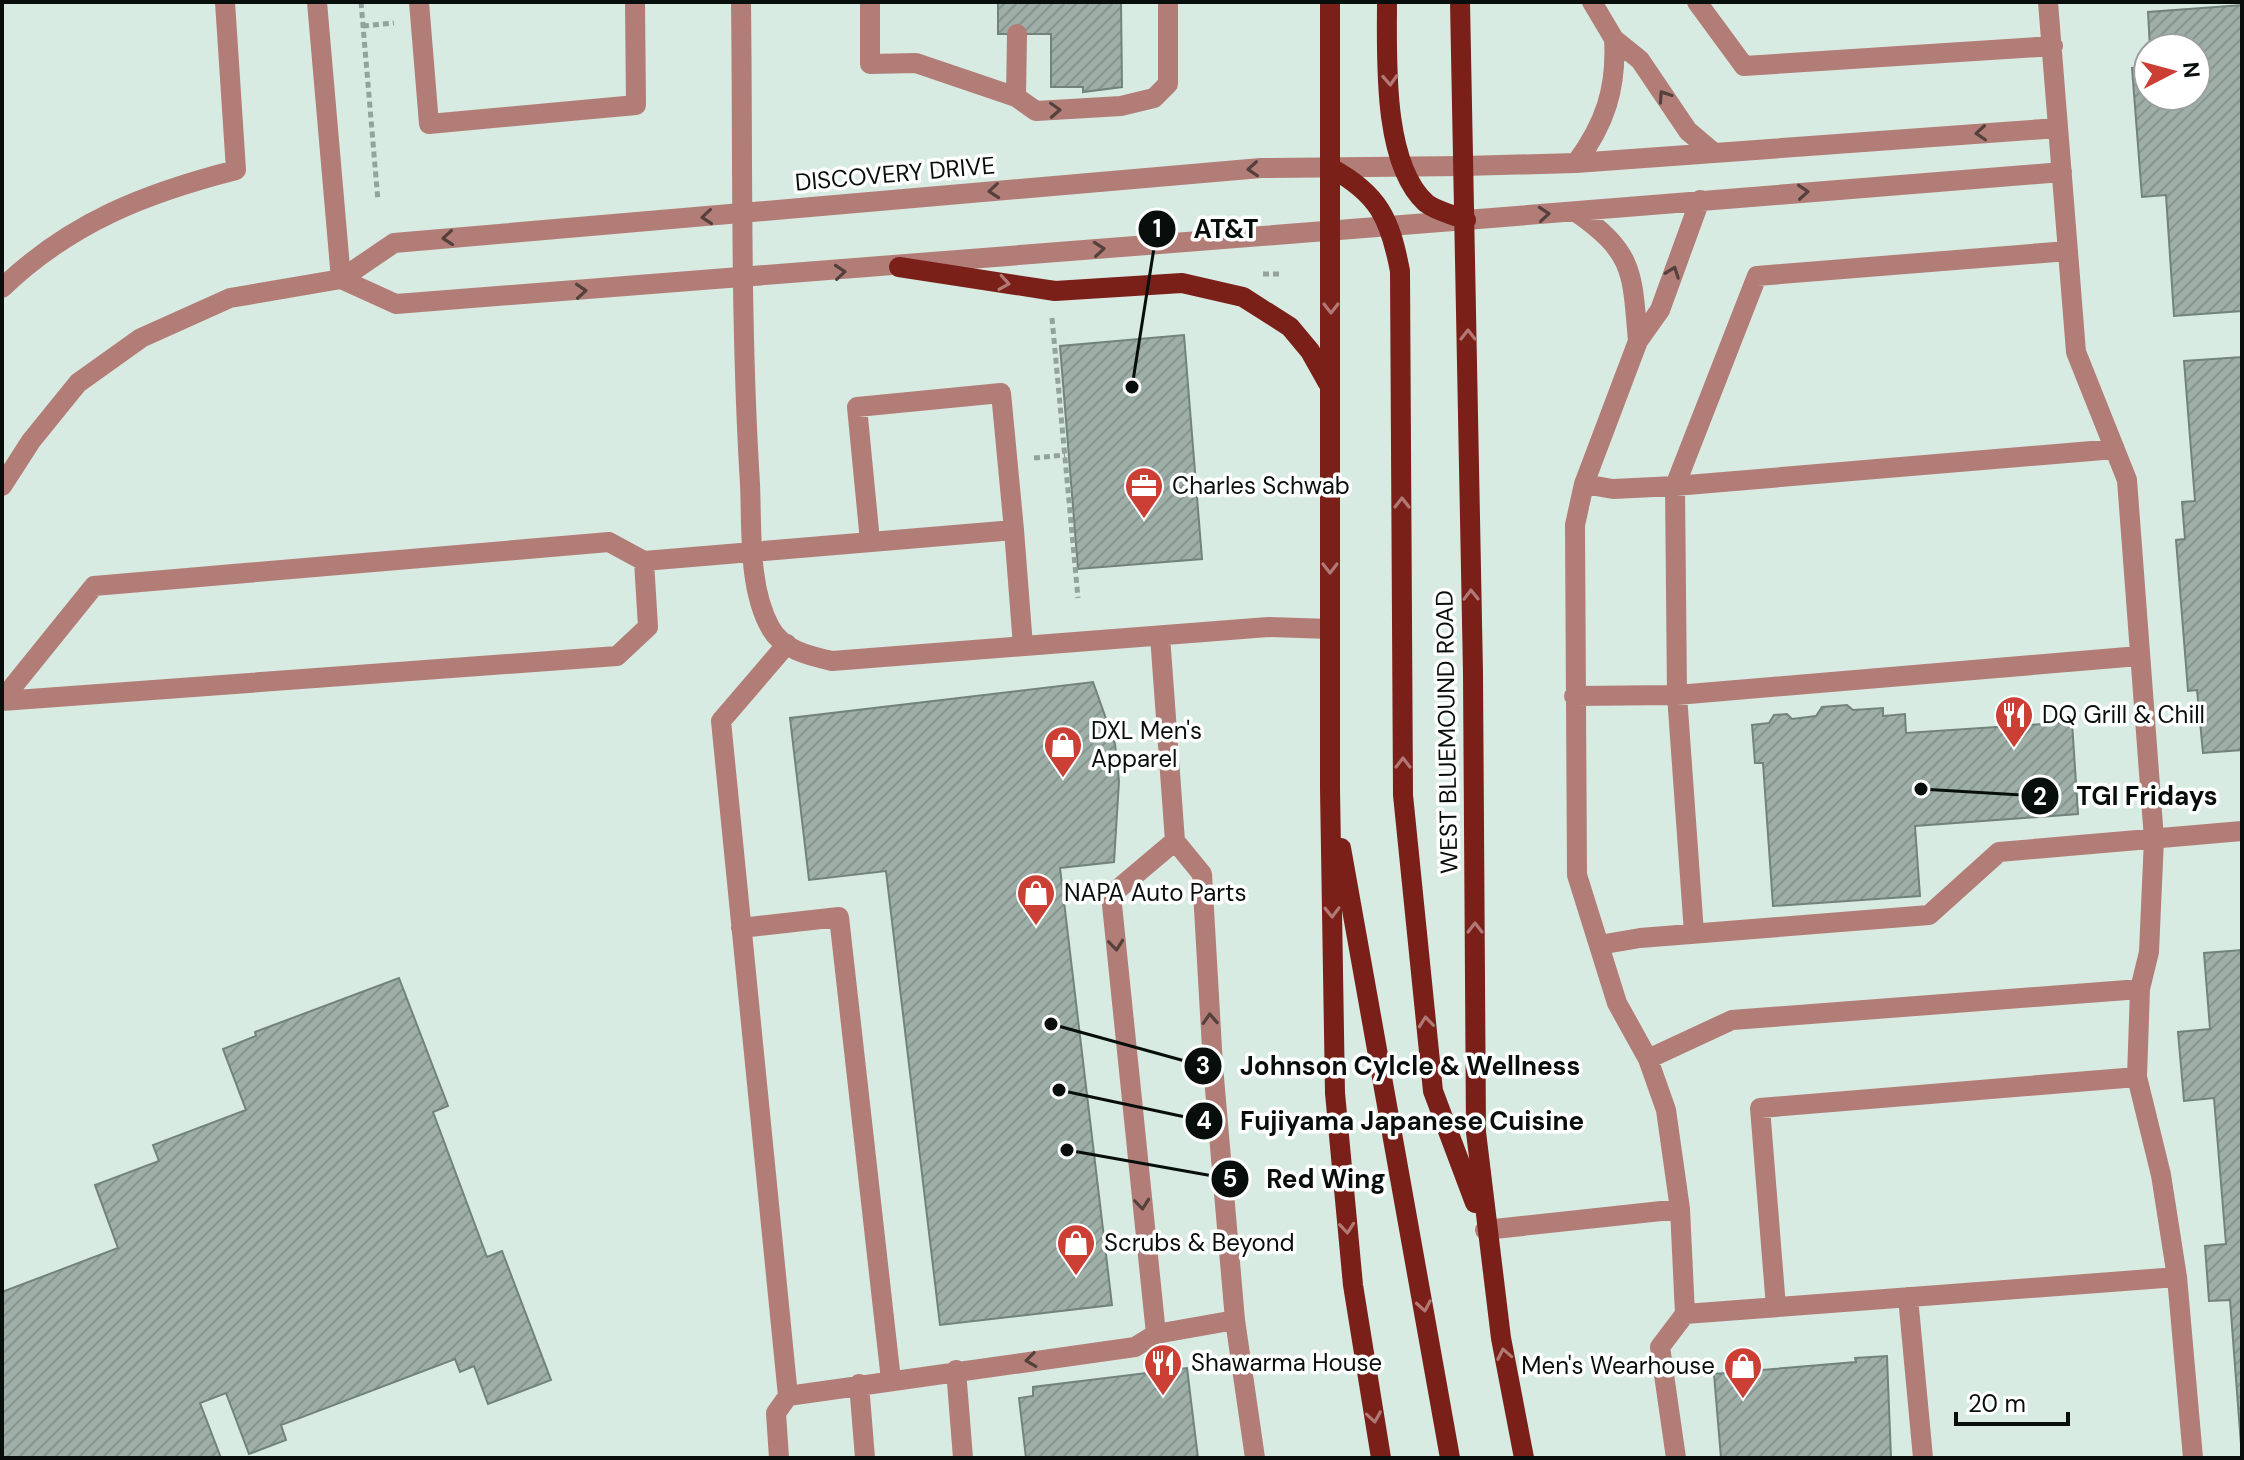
<svg xmlns="http://www.w3.org/2000/svg" width="2244" height="1460" font-family="'DM Sans',sans-serif">
<defs>
<pattern id="building-hatch" width="6" height="6" patternUnits="userSpaceOnUse" patternTransform="scale(2)"><rect width="6" height="6" fill="#9dafa7"/><path d="M-1 1l2-2M0 6l6-6M5 7l2-2" fill="none" stroke="#86958f"/></pattern>
</defs>
<rect width="100%" height="100%" fill="#d8ebe3"/>
<path fill="url(#building-hatch)" stroke="#72837c" stroke-width="2" d="M998,2h123l1,85 -39,5v-5h-32v-53h-53z
M2242,5v306l-68,5 -8,-121 -24,2 -10,-129 16,-1v29h48v-48h-46l-2,-36z
M1184,335l18,224 -124,10 -18,-223z
M2242,357v393l-39,3 -6,-63 -9,1 -12,-151 9,-1 -3,-37 13,-1 -11,-140z
M1093,682l22,62 4,37 -5,81 -54,6 52,437 -172,20 -54,-454 -77,9 -19,-162z
M1847,705l6,5 30,-2v8l22,-2 1,19 166,-11 6,92 -163,12 5,70 -147,10 -10,-143h-8l-3,-38 17,-2 5,-8 13,-1 5,5 24,-3 6,-9z
M2242,950v508l-12,-158 -21,1 -4,-55 21,-2 -12,-146 -30,3 -6,-69 32,-3 -6,-76z
M399,978l49,128 -15,6 54,145 15,-6 49,129 -63,24 -14,-38 -14,6 -5,-13 -174,66 5,15 -37,14 -23,-61 -26,10 21,55h-219v-166l116,-44 -23,-63 64,-24 -6,-16 93,-35 -23,-61 33,-13 -1,-4z
M1887,1356l4,102h-170l-7,-84 142,-12 -1,-4z
M1187,1368l11,90h-172l-7,-60 14,-2v-9z"/>
<g fill="none" stroke-linecap="round" stroke-linejoin="round">
<path stroke="#93a29c" stroke-width="5" stroke-dasharray="6 4" stroke-linecap="butt" d="M361,2l17,199
M363,26l31,-3
M1263,274h16
M1052,318l26,280
M1034,458l31,-3"/>
<path stroke="#b27d76" stroke-width="20" d="M317,2l24,277
M419,2l10,122 207,-19 -1,-103
M741,2c2,161 -1,321 9,482 2,45 -2,103 20,143 12,23 40,29 62,34l436,-34 62,2
M870,2v62l46,-1 100,34
M1592,2l22,37 26,21 48,71 26,22
M1697,2l47,64 309,-20
M2048,2l28,350 51,128 27,359 -5,113 -9,37 -3,88 24,98 16,102 16,181
M1017,34l-1,63 20,14 85,-5 33,-8 14,-14v-82
M1576,163c29,-39 41,-75 38,-124
M1464,166l112,-3 482,-35
M1576,212c59,41 56,61 62,129
M1466,220l596,-48
M2,288c69,-66 144,-95 234,-118l-11,-168
M1584,484l29,5 62,-3 440,-37
M870,541l-13,-134 144,-14 13,137
M1160,636l15,205 27,33 11,192 22,254 20,138
M787,644l-66,77 67,675 347,-49 21,-13 -45,-439 64,-54
M1574,696l103,-1 462,-39
M2,700l92,-114 515,-44 35,19 370,-31 9,116
M2,701l615,-45 31,-29 -4,-66
M741,928l98,-11 52,463
M1694,933l-17,-238 -2,-209 82,-210 311,-25
M1599,945l41,-7 289,-23 70,-63 243,-21
M1648,1059l84,-39 408,-31
M1485,1230l195,-21
M1908,1297l15,161
M1776,1307l-16,-199 377,-31
M1685,1314l492,-37
M1156,1334l79,-14
M956,1370l7,88
M859,1384l6,74
M779,1458l-3,-45 12,-17
M1676,1458l-16,-111 25,-33 -5,-105 -14,-99 -18,-51 -31,-56 -40,-128 -2,-350 9,-41 54,-143 22,-31 40,-110"/>
<path stroke="#b27d76" stroke-width="20" d="M341,279l55,25 1070,-84
M2,486l29,-45 47,-58 63,-45 89,-40 111,-19 53,-36 867,-75 203,-2"/>
<path stroke="#7b1f19" stroke-width="20" d="M1330,2v787l5,304 18,192 28,173
M1387,2c0,55 -5,161 39,201 10,8 28,12 40,17
M1460,2l13,671 3,459 25,206 23,120
M1331,168c48,26 59,51 69,103l3,524 30,296 42,112
M899,267l156,24 127,-8 61,14 47,30 20,24 18,32
M1341,848l109,610"/>
</g>
<defs><path id="oneway-chevron" d="M-2-3.5L2.5 0L-2 3.5" fill="none" stroke-width="1.6" stroke-linecap="round" stroke-linejoin="round" transform="scale(2)"/></defs>
<g stroke="#b07975">
<use href="#oneway-chevron" transform="translate(1390 80) rotate(87)"/>
<use href="#oneway-chevron" transform="translate(1004 283) rotate(9)"/>
<use href="#oneway-chevron" transform="translate(1331 308) rotate(90)"/>
<use href="#oneway-chevron" transform="translate(1468 335) rotate(-90)"/>
<use href="#oneway-chevron" transform="translate(1402 503) rotate(-90)"/>
<use href="#oneway-chevron" transform="translate(1330 568) rotate(90)"/>
<use href="#oneway-chevron" transform="translate(1471 595) rotate(-91)"/>
<use href="#oneway-chevron" transform="translate(1403 763) rotate(-90)"/>
<use href="#oneway-chevron" transform="translate(1332 912) rotate(89)"/>
<use href="#oneway-chevron" transform="translate(1475 928) rotate(-90)"/>
<use href="#oneway-chevron" transform="translate(1426 1022) rotate(-96)"/>
<use href="#oneway-chevron" transform="translate(1347 1228) rotate(85)"/>
<use href="#oneway-chevron" transform="translate(1424 1306) rotate(80)"/>
<use href="#oneway-chevron" transform="translate(1504 1354) rotate(-101)"/>
<use href="#oneway-chevron" transform="translate(1374 1417) rotate(81)"/>
</g>
<g stroke="#54403c">
<use href="#oneway-chevron" transform="translate(1664 96) rotate(-124)"/>
<use href="#oneway-chevron" transform="translate(1055 110) rotate(-3)"/>
<use href="#oneway-chevron" transform="translate(1981 133) rotate(176)"/>
<use href="#oneway-chevron" transform="translate(1253 169) rotate(176)"/>
<use href="#oneway-chevron" transform="translate(994 191) rotate(175)"/>
<use href="#oneway-chevron" transform="translate(1803 192) rotate(-4)"/>
<use href="#oneway-chevron" transform="translate(1544 214) rotate(-5)"/>
<use href="#oneway-chevron" transform="translate(707 217) rotate(175)"/>
<use href="#oneway-chevron" transform="translate(448 238) rotate(175)"/>
<use href="#oneway-chevron" transform="translate(1099 249) rotate(-5)"/>
<use href="#oneway-chevron" transform="translate(840 272) rotate(-5)"/>
<use href="#oneway-chevron" transform="translate(1673 272) rotate(-70)"/>
<use href="#oneway-chevron" transform="translate(581 291) rotate(-4)"/>
<use href="#oneway-chevron" transform="translate(1116 945) rotate(84)"/>
<use href="#oneway-chevron" transform="translate(1210 1019) rotate(-93)"/>
<use href="#oneway-chevron" transform="translate(1142 1204) rotate(84)"/>
<use href="#oneway-chevron" transform="translate(1031 1360) rotate(173)"/>
</g>
<defs>
<g id="office-pin" transform="scale(2)"><path d="M0 17L-7.5 6A9.5 9.5 0 1 1 7.5 6Z" fill="#cc3f34" stroke="#fff"/><path d="M-6-3h4V-5.5h4V-3h4V5H-6ZM-1-4.5V-3h2v-1.5ZM-6 0V1H6V0Z" fill="#fff"/></g>
<g id="restaurant-pin" transform="scale(2)"><path d="M0 17L-7.5 6A9.5 9.5 0 1 1 7.5 6Z" fill="#cc3f34" stroke="#fff"/><path d="M-5-6h1v4h1v-4h1v4h1v-4h1v5L-1.5 .5V6h-2V.5L-5-1ZM5-6V6H3V1.5H1.5Q1.5-4 5-6Z" fill="#fff"/></g>
<g id="shop-pin" transform="scale(2)"><path d="M0 17L-7.5 6A9.5 9.5 0 1 1 7.5 6Z" fill="#cc3f34" stroke="#fff"/><path d="M-5-2.5h2.3a2.7 3.5 0 0 1 5.4 0H5L5.5 6h-11ZM-1.5-2.5h3a1.5 2.3 0 0 0-3 0Z" fill="#fff"/></g>
</defs>
<g fill-rule="evenodd">
<use href="#office-pin" x="1144" y="486"/>
<use href="#restaurant-pin" x="2014" y="715"/>
<use href="#shop-pin" x="1063" y="745"/>
<use href="#shop-pin" x="1036" y="893"/>
<use href="#shop-pin" x="1076" y="1243"/>
<use href="#restaurant-pin" x="1163" y="1363"/>
<use href="#shop-pin" x="1743" y="1366"/>
</g>
<g text-anchor="middle" stroke-width="7" stroke-linejoin="round" paint-order="stroke">
<g font-size="24" fill="#080e0c" stroke="#fff">
<text transform="translate(895 174) rotate(-5)" y="8">DISCOVERY DRIVE</text>
<text transform="translate(1447 732) rotate(-91)" y="8">WEST BLUEMOUND ROAD</text>
</g>
<g font-size="24" fill="#080e0c" stroke="#fff" text-anchor="start">
<text x="1172" y="494">Charles Schwab</text>
<text x="2042" y="723">DQ Grill &amp; Chill</text>
<text x="1091" y="739">DXL Men's<tspan x="1091" dy="28">Apparel</tspan></text>
<text x="1064" y="901">NAPA Auto Parts</text>
<text x="1104" y="1251">Scrubs &amp; Beyond</text>
<text x="1191" y="1371">Shawarma House</text>
<text x="1715" y="1374" text-anchor="end">Men's Wearhouse</text>
</g>
</g>
<path fill="none" stroke="#080e0c" stroke-width="3" d="M1132 387L1157 229M1921 789L2040 796M1051 1024L1203 1066M1059 1090L1204 1121M1067 1150L1230 1179"/>
<g fill="#080e0c" stroke="#fff" stroke-width="3">
<circle cx="1132" cy="387" r="8"/>
<circle cx="1921" cy="789" r="8"/>
<circle cx="1051" cy="1024" r="8"/>
<circle cx="1059" cy="1090" r="8"/>
<circle cx="1067" cy="1150" r="8"/>
<circle cx="1157" cy="229" r="20"/>
<circle cx="2040" cy="796" r="20"/>
<circle cx="1203" cy="1066" r="20"/>
<circle cx="1204" cy="1121" r="20"/>
<circle cx="1230" cy="1179" r="20"/>
</g>
<g font-size="24" text-anchor="middle" font-weight="bold" fill="#fff">
<text x="1157" y="237">1</text>
<text x="2040" y="805">2</text>
<text x="1203" y="1074">3</text>
<text x="1204" y="1129">4</text>
<text x="1230" y="1187">5</text>
</g>
<g font-size="26" text-anchor="middle" font-weight="bold" fill="#080e0c" stroke="#fff" stroke-width="7" stroke-linejoin="round" paint-order="stroke">
<text x="1226" y="238">AT&amp;T</text>
<text x="2147" y="805">TGI Fridays</text>
<text x="1410" y="1075">Johnson Cylcle &amp; Wellness</text>
<text x="1412" y="1130">Fujiyama Japanese Cuisine</text>
<text x="1326" y="1188">Red Wing</text>
</g>
<rect width="2244" height="1460" fill="none" stroke="#080e0c" stroke-width="8"/>
<g transform="translate(2172 72) rotate(84)"><circle r="38" fill="#ffffff" stroke="#9c9f9e" stroke-width="2"/>
<path d="M0-6L14 30L0 20L-14 30Z" fill="#cc3f34"/>
<text y="-12" font-size="22" font-weight="bold" text-anchor="middle" fill="#080e0c">N</text>
</g>
<path d="M1956 1412v12h112v-12" fill="none" stroke="#080e0c" stroke-width="4"/>
<text x="1968" y="1412" font-size="24" fill="#080e0c" stroke="#ffffff" stroke-width="6" paint-order="stroke">20 m</text>
</svg>
